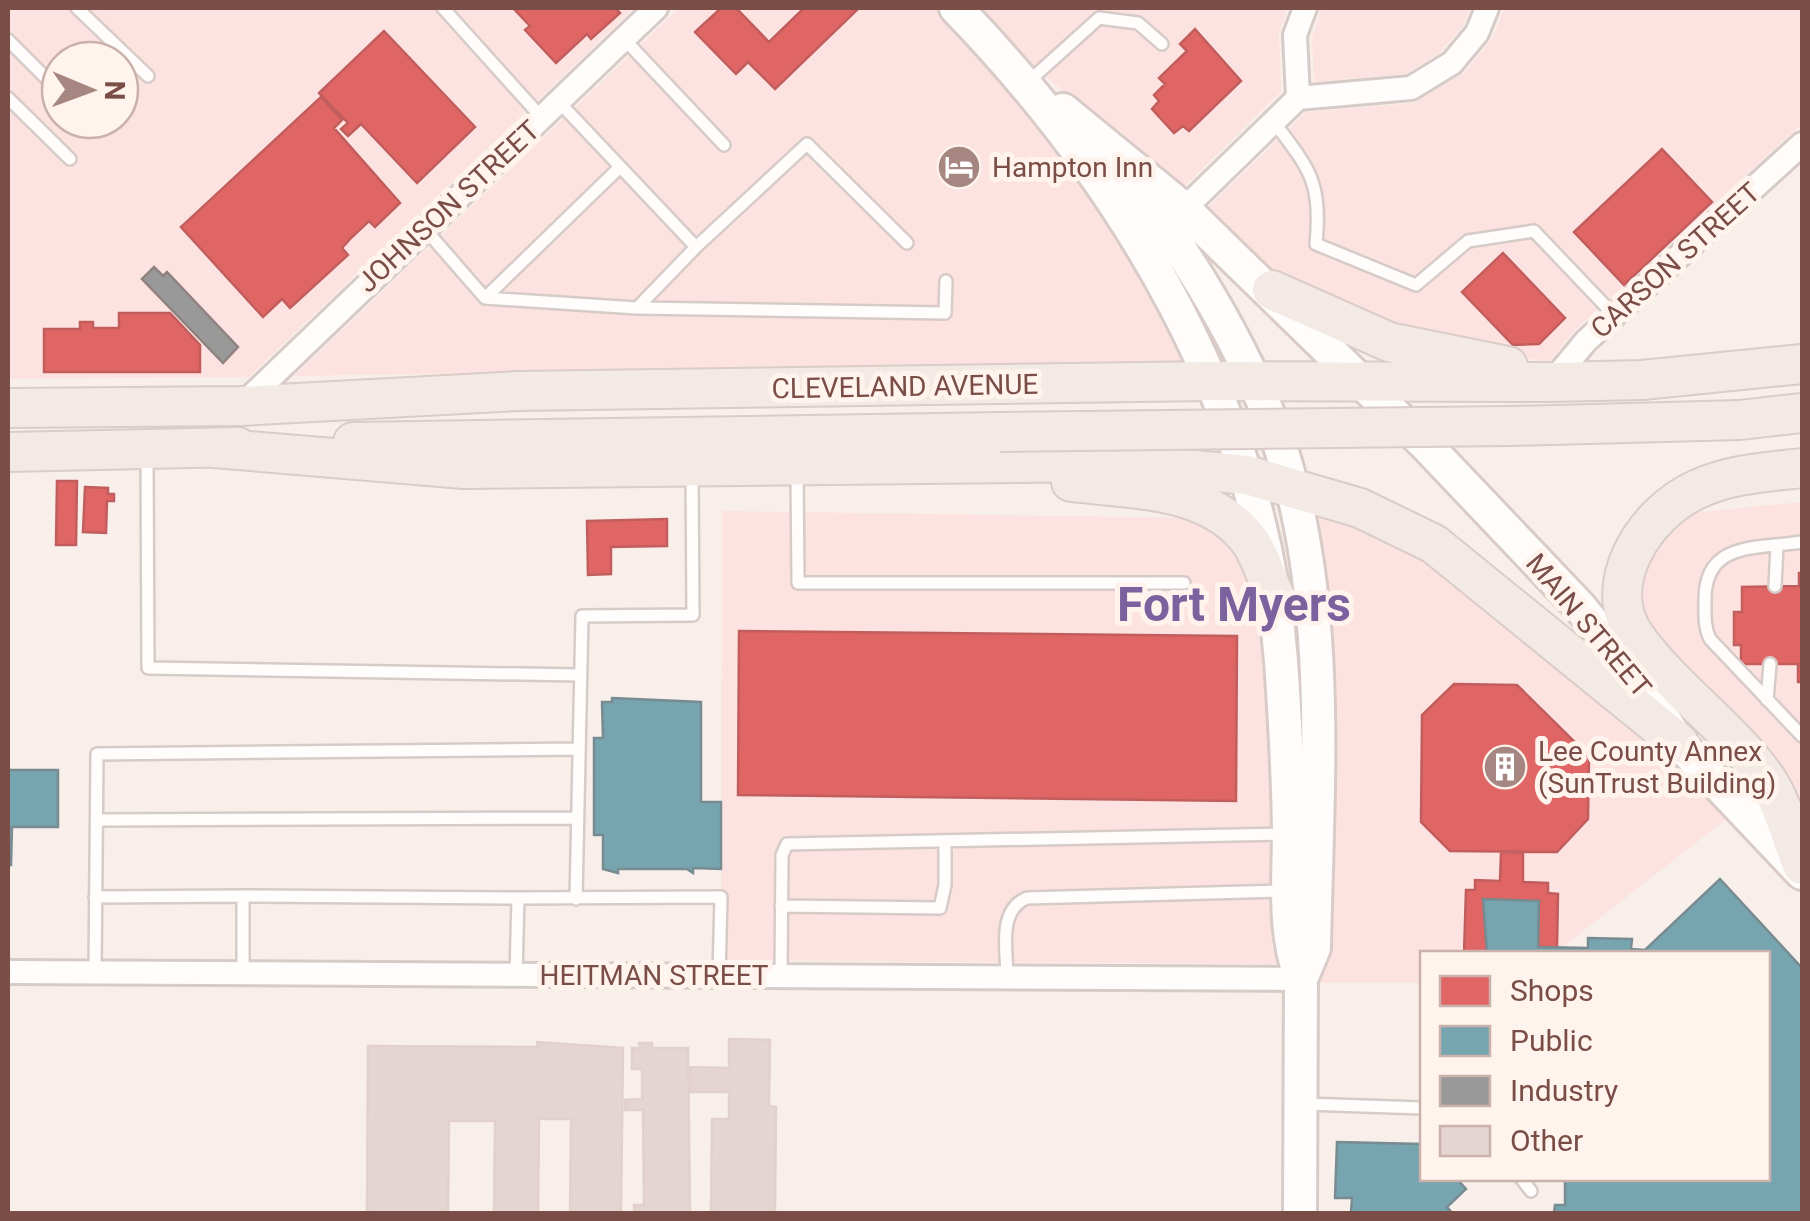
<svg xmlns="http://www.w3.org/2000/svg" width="1810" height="1221" font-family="Roboto,sans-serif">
<rect width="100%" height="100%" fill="#f8efeb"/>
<path fill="#fce3e1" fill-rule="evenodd" d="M8,8h626l-385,369 -241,2zM60,60h60v60h-60z
M679,8h256l72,74 76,100 46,74 54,106 -889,14z
M978,8h310l-9,23 2,61 -98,96 -64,-58 -4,2 -74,-59z
M1322,8h148l-7,18 -23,27 -35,21 -91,8 -2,-45z
M1504,8h298v116l-228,207 -26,32 -153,-35 -113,-50 -76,-69 100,-97 108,-9 51,-31 28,-35z
M1802,502v323l-151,-194 -8,-12 -4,-33 13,-35 35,-38z
M722,511l474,7 37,27 26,56 12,139 1,206 6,18 -557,-4z
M1313,516h22l90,40 241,196 63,65 -174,136 -133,1v29h-102l11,-35 1,-238z"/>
<path fill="#e06666" stroke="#c15e5d" stroke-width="2.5" d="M513,8h102l5,5 -29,26 -4,-5 -31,29 -31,-33 5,-4z
M721,8h15l33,34 35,-34 54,1 -83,80 -27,-27 -12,12 -41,-42z
M1195,29l46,52 -52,50 -6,-5 -9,7 -22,-24 7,-8 -5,-6 11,-11 -6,-6 28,-27 -7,-7z
M384,31l91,96 -58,56 -56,-59 -13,12 -7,-7 7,-6 -29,-30z
M321,97l21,23 -8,8 66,75 -25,24 -6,-6 -18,17 -9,10 6,7 -58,53 -8,-9 -19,18 -82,-90z
M1662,149l50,53 -88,83 -50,-53z
M1503,253l62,65 -26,26 -26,1 -51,-53z
M119,313h51l30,32v27h-156v-43h36v-7h13v6h26z
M57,481h20l-1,64h-20z
M85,487l23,1v6h6v7h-7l-1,32 -23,-1z
M667,519v27l-56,1v27l-23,1 -1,-54z
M1799,573h3v109h-4v-18h-57v-19h-7v-33h8v-25l57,-1z
M739,631l498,5 -1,165 -498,-6z
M1454,684l63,1 72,71 -1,63 -31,33 -107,-1 -29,-29 1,-107z
M1501,852l22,1v29l25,1v10l10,1 -1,53h-19l1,-46 -56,-2 4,55h-23l2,-64h9v-10l25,1z"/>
<path fill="#76a5af" stroke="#778b90" stroke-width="2.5" d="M612,698l89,4v100h20v67l-28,-1v5l-6,-4h-69v4l-15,-4v-34h-9v-97h9l-1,-36h10z
M8,770h50v57h-46l-1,38h-3z
M1720,879l82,89v246h-248l1,-9h10v-27h203v-224h-281l-4,-55 56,2 -1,46 50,1v-10l44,1 -1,10 14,1z
M1337,1142l85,2v34h34l10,11 -19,18 6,7 -102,-2 1,-14h-17z"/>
<path fill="#999" stroke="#908280" stroke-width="2.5" d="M154,267l9,9 4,-4 71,75 -15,16 -81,-84z"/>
<path fill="#e5d5d2" stroke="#e2d0cc" stroke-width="2.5" d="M729,1039l41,1 -1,66 7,1 -1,106 -64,-1 1,-93h17v-27h-39v-25l39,1z
M537,1042l86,6 -2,166h-51l1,-95h-32l-1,95h-44l1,-93h-46l-1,93h-81l1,-168 170,1z
M639,1043h13v5h36l2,166h-56v-9h10l-1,-95h-18v-10l17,-1v-30h-10v-21h8z"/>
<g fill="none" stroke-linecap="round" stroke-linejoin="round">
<g stroke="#d7cbc8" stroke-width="16">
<path id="lane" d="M77,8l71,68
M443,8l99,110
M624,39l100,106
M8,40l52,52
M1028,82l71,-64 39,5 24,21
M8,98l62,61
M559,102l137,145 111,-103 100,99
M88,120l7,7
M1274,122c36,48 48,60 42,122l100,41 52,-44 66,-10 80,84
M425,229l60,69 152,10 308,5 1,-32
M485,298l135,-131
M637,308l59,-61
M147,457l1,211 431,7
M797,470l1,113h386
M1802,542c-46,7 -98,-1 -97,59 0,14 -1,26 5,38l92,97
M1775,586l2,-40
M1767,700l3,-36
M97,820l480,-2
M95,897l148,-1
M576,899l6,-283 111,-1 -1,-144
M781,906l159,2 5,-23v-44
M243,972v-76l275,2
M95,973l2,-219 481,-5
M516,974l2,-76 203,-1 -2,78
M781,976l1,-121 5,-11 498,-10
M1007,978c0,-27 -10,-68 20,-80l257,-7
M1305,1104l117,4
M1521,1178l10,13"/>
</g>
<g stroke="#d7cbc8" stroke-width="28">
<path id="street" d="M1298,98l-3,-63 10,-27
M1184,209l114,-111 113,-10 41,-25 25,-30 10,-25
M1552,382l34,-41 216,-197
M241,406l415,-398
M8,972l1293,7"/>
</g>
<g stroke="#d9ccc8" stroke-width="38">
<path id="secondary" d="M956,8c171,177 307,403 325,653 4,56 7,112 8,168 0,51 -6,101 12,150l-1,235
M1063,110l121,99 241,235 155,163 60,75 39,61 123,130
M1135,183c58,82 114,170 146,266 51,157 36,336 33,499l-13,31"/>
</g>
<g stroke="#daccc8" stroke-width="42">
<path id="primary" d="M1272,290l117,52 119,24
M8,408l233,-2 277,-15 692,-10 342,1 90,-2 160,-16
M1510,426l230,-6 62,-7
M353,442l647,-10
M214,448l250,21 648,-7 135,13 113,33 74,36 245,199
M8,452l230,-5
M1802,468c-35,4 -72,6 -104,21 -53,23 -101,97 -61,150 37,51 94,89 130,141 16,24 24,58 35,85
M1071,482c59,7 131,5 173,52 15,16 22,43 31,63"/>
</g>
<use href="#lane" stroke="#fefdfc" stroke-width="11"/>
<use href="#street" stroke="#fefdfc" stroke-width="22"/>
<use href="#secondary" stroke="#fefdfc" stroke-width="32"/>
<use href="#primary" stroke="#f3eae5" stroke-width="38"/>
<g stroke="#daccc8" stroke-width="42" stroke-linecap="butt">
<path id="primary-bridge" d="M1000,432l510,-6"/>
</g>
<use href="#primary-bridge" stroke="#f3eae5" stroke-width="38"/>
</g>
<defs>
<g id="hotel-disc" transform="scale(2.25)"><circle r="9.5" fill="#a68680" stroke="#fff4ed"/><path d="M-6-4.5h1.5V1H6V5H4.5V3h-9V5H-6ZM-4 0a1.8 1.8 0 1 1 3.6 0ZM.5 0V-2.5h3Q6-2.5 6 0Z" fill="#fff"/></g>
<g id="building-disc" transform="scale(2.25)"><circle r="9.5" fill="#a68680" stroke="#fff4ed"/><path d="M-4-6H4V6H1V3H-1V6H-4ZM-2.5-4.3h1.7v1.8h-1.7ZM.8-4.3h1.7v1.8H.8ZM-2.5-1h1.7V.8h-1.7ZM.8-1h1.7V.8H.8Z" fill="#fff"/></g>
</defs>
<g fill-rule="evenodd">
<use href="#hotel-disc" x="959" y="167"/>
<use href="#building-disc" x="1505" y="767"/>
</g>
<g text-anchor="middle" stroke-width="10" stroke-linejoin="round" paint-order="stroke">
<g font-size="28" fill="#7a4d47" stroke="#fff4ed" text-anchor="start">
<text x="992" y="177">Hampton Inn</text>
<text x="1538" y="761">Lee County Annex<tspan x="1538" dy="32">(SunTrust Building)</tspan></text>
</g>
<g font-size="28" fill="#7a4d47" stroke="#fff4ed">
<text transform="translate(448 206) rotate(-43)" y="10">JOHNSON STREET</text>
<text transform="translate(1675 260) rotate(-42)" y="10">CARSON STREET</text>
<text transform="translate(905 386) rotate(-1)" y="10">CLEVELAND AVENUE</text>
<text transform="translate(1589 625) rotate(50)" y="10">MAIN STREET</text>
<text x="654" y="985">HEITMAN STREET</text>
</g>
<g font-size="48" font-weight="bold" fill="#7b629e" stroke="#fff4ed">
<text x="1234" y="621">Fort Myers</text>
</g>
</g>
<rect width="1810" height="1221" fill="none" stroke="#7a4d47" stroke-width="20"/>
<rect x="1420" y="951" width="350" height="230" fill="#fff4ed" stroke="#cab1ab" stroke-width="2.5"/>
<rect x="1440" y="976" width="50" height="30" fill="#e06666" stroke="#cab1ab" stroke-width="2.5"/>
<text x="1510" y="1001" font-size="30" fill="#7a4d47">Shops</text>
<rect x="1440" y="1026" width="50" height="30" fill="#76a5af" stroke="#cab1ab" stroke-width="2.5"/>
<text x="1510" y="1051" font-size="30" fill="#7a4d47">Public</text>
<rect x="1440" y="1076" width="50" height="30" fill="#999999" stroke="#cab1ab" stroke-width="2.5"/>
<text x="1510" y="1101" font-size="30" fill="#7a4d47">Industry</text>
<rect x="1440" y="1126" width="50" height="30" fill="#e5d5d2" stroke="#cab1ab" stroke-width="2.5"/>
<text x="1510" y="1151" font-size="30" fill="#7a4d47">Other</text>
<g transform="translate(90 90) rotate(91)"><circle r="48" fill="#fff4ed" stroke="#cab1ab" stroke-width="2.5"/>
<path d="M0-8L18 38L0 25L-18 38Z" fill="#a68680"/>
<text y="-15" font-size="28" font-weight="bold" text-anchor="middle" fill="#7a4d47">N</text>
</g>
</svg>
